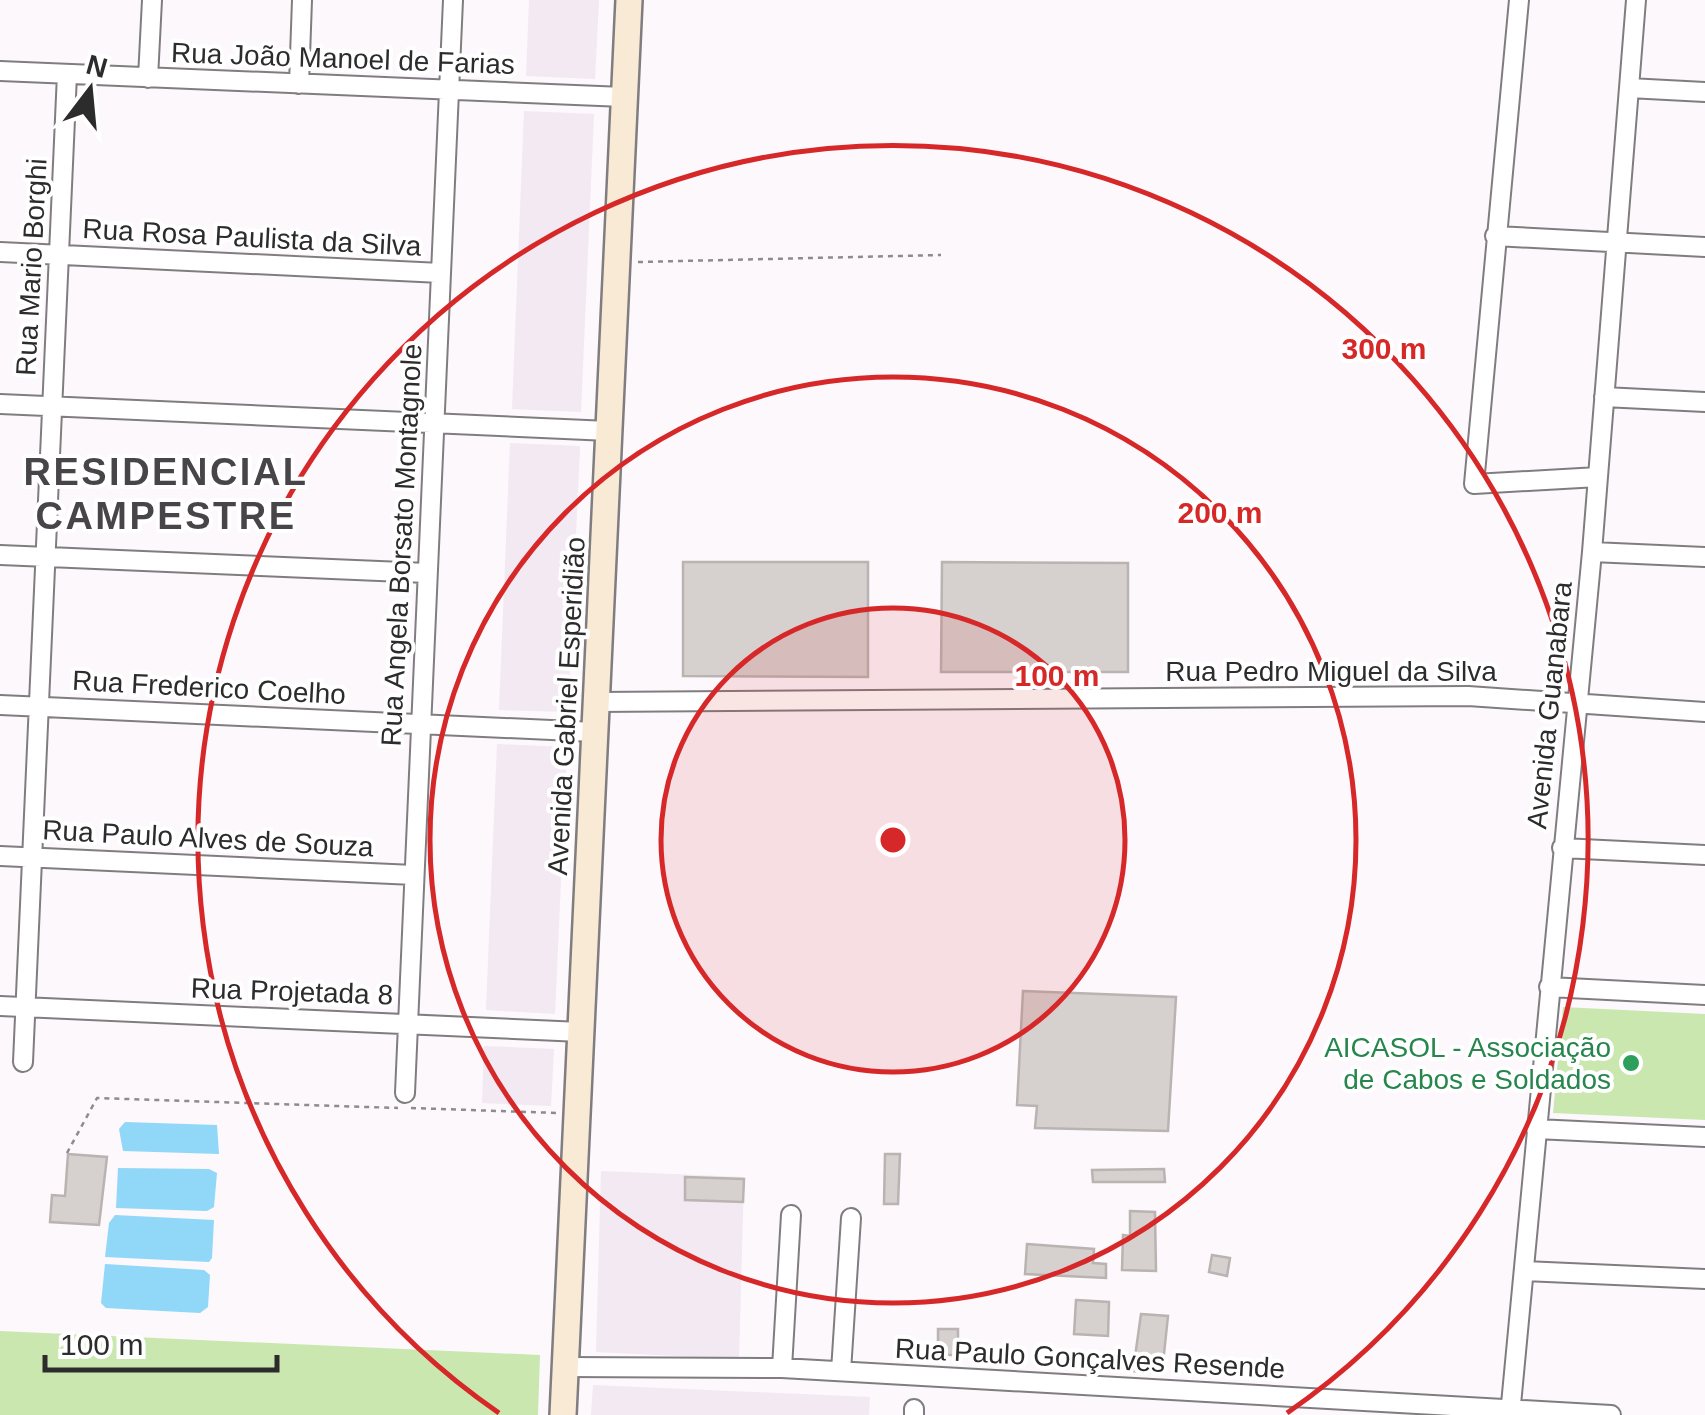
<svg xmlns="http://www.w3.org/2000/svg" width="1705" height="1415" font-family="Helvetica,sans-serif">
<rect width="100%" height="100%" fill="#fcf8fc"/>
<path fill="#f2e9f2" d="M529,0h70l-4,79 -69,-3z
M524,111l70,3 -13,298 -69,-3z
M510,443l70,3 -12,266 -69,-2z
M497,744l70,3 -12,267 -69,-4z
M484,1046l70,3 -3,57 -69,-3z
M601,1171l143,6 -5,182 -143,-7z
M593,1385l277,12 -1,18h-278z"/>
<path fill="#cae7af" d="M1563,1007l142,7v106l-152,-7z
M0,1331l540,24 -2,60h-538z"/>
<path fill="#90d7f8" d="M125,1122l92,3 2,29 -96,-3 -4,-22z
M118,1168l91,1 8,4 -3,34 -7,4 -91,-3z
M115,1215l99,5 -2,38 -3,4 -104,-5 4,-34z
M105,1264l99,6 6,5 -2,32 -8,6 -94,-5 -5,-5z"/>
<path fill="#d6d1cf" stroke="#b9b4b2" stroke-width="2.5" d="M683,562h185v115l-185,-1z
M942,562l186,1v109h-187z
M1023,991l153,6 -8,134 -133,-3 2,-22 -20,-1z
M68,1154l39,3 -8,68 -49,-3 2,-27 13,1z
M885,1154h15l-2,50h-14z
M1164,1169l1,13h-72l-1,-12z
M685,1177l59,2 -1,23 -58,-2z
M1130,1211l25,1 1,59 -34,-1 1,-35 7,1z
M1027,1244l67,5 -1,14 13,1v14l-81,-4z
M1212,1255l18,3 -3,18 -18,-4z
M1076,1300l33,2 -1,34 -34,-2z
M1141,1314l27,2 -6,57 -29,-2z
M938,1329h20v26h-20z"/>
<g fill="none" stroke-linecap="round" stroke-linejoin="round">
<g stroke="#807d80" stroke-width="22">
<path id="street" d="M1519,0l-45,484 124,-7
M0,71l624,26
M148,78l4,-78
M299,84l3,-84
M1629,88l76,4
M1495,236l210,11
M0,252l441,21
M1604,397l101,5
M0,404l609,27
M1592,552l113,5
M0,555l427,18
M596,702l872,-6 237,16
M0,705l595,27
M1562,848l143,7
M0,856l414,19
M1549,987l156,8
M0,1006l581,26
M23,1062l44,-988
M405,1093l48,-1093
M1536,1129l169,8
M1524,1271l181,8
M565,1367l217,1 829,47
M782,1368l9,-153
M841,1371l10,-153
M914,1415v-6
M1510,1415l82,-863 44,-552"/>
</g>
<g stroke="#807d80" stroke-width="30">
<path id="secondary" d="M563,1415l66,-1415"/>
</g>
<path stroke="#8d8b8d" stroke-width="2.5" stroke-dasharray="5 5" stroke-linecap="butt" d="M638,262l303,-7
M411,1108l147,5
M67,1153l30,-55 301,10"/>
<use href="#street" stroke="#fff" stroke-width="18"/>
<use href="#secondary" stroke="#f8ead5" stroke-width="25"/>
</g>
<circle cx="893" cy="840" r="232" fill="#d62828" fill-opacity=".12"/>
<g fill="none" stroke="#d62828" stroke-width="5">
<circle cx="893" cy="840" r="232"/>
<circle cx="893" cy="840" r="463"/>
<path d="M499 1413A695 695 0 1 1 1287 1413"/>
</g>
<circle fill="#2e9e5b" stroke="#fff" stroke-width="4" cx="1631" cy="1063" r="10"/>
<g text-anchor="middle" stroke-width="8" stroke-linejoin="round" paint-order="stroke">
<g font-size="28" fill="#2d2c2d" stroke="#fff">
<text transform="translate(343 58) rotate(2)" y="10">Rua João Manoel de Farias</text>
<text transform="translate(252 237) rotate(3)" y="10">Rua Rosa Paulista da Silva</text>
<text transform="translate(31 267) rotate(-87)" y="10">Rua Mario Borghi</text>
<text transform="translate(401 545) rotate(-87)" y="10">Rua Angela Borsato Montagnole</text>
<text x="1331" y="681">Rua Pedro Miguel da Silva</text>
<text transform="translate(209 687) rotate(3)" y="10">Rua Frederico Coelho</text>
<text transform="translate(1549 705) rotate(-84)" y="10">Avenida Guanabara</text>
<text transform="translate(566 706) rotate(-87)" y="10">Avenida Gabriel Esperidião</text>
<text transform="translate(208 838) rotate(3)" y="10">Rua Paulo Alves de Souza</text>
<text transform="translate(292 991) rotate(2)" y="10">Rua Projetada 8</text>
<text transform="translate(1090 1358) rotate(3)" y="10">Rua Paulo Gonçalves Resende</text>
</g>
<g font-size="28" fill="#27864d" stroke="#fff" text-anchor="end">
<text x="1611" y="1057">AICASOL - Associação<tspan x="1611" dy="32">de Cabos e Soldados</tspan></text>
</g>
<g font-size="38" font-weight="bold" letter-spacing="2.5" fill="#484548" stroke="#fff">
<text x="166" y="485">RESIDENCIAL<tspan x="166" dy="44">CAMPESTRE</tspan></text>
</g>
</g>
<circle cx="893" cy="840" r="15" fill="#d62828" stroke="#fff" stroke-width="5"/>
<g font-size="30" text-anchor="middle" font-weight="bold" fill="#d62828" stroke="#fff" stroke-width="8" stroke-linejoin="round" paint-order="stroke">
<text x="1384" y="359">300 m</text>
<text x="1220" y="523">200 m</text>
<text x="1057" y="686">100 m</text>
</g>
<g transform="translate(90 90) rotate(16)" stroke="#ffffff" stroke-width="8" paint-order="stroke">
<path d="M0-8L18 38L0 25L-18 38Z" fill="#2d2c2d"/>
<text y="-15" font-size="28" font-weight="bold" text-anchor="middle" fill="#2d2c2d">N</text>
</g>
<path d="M45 1355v15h232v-15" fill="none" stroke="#2d2c2d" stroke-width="5"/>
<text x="60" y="1355" font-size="30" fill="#2d2c2d" stroke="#ffffff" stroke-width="8" paint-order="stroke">100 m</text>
</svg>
